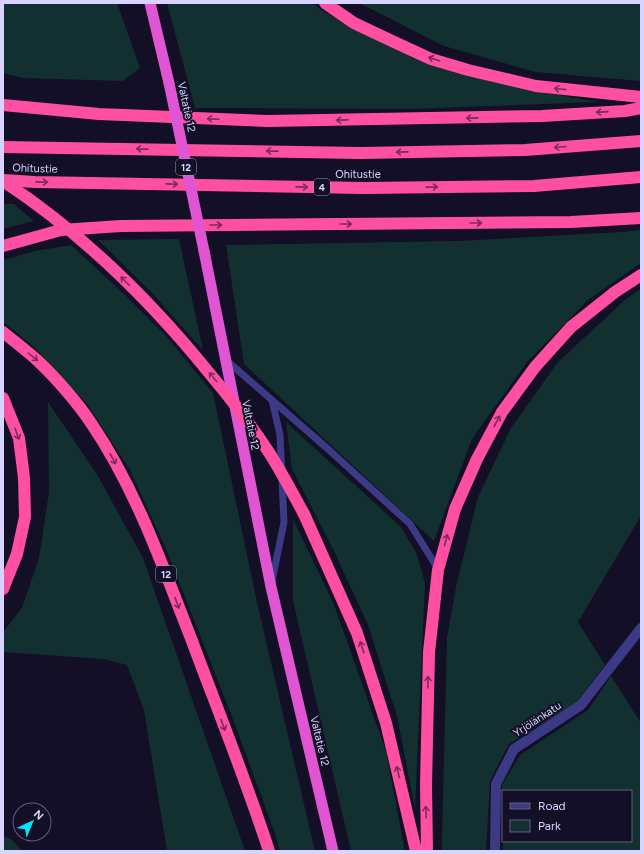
<svg xmlns="http://www.w3.org/2000/svg" width="644" height="854" font-family="Figtree,sans-serif">
<rect width="100%" height="100%" fill="#130f26"/>
<path fill="#12302f" d="M3,3h114l23,65 -17,13 -100,-3 -20,-5z
M167,3h145l14,10 71,37 58,23 74,17 70,12 -189,7 -215,-1z
M359,3h282v78l-106,-9 -91,-26z
M3,204h11l20,17 -31,8z
M641,230v33l-53,37 -60,61 -56,78 -38,102 -190,-177 -18,-119 232,-4 164,-9z
M179,239l24,111 -51,-57 -54,-53z
M71,245l51,47 45,45 46,56 45,214 57,244h-35l-6,-20 -43,-117 -65,-165 -36,-79 -43,-66 -54,-58 -30,-24v-62l32,-9z
M641,289v227l-63,106 27,43 -29,38 -67,41 -19,37 -4,70h-44v-13l5,-200 9,-51 22,-90 33,-69 47,-66 68,-63z
M48,402l50,74 45,82 102,293h-78l-23,-141 -17,-45 -24,-6 -100,-7v-20l19,-24 17,-50 10,-66z
M286,422l115,105 15,25 9,31 -10,226 -18,-93 -29,-91 -34,-74 -42,-82z
M293,519l40,83 53,149 19,100h-54l-58,-250z
M611,676l30,47v128h-138v-10h128v-50h-128v46l-1,-52 18,-30 68,-45z
M3,836l8,3 11,12h-19z"/>
<g fill="none" stroke-linecap="round" stroke-linejoin="round">
<path stroke="#3d3a85" stroke-width="7" d="M226,360l102,89 82,75 28,45
M272,581l12,-59 -4,-87 -8,-35"/>
<path stroke="#3d3a85" stroke-width="10" d="M495,851l1,-67 18,-35 67,-44 60,-77"/>
<path stroke="#e055d1" stroke-width="11" d="M150,3l19,80
M204,251l67,336 62,264"/>
<path stroke="#ff4fa3" stroke-width="12" d="M325,3l29,20 38,18 39,18 37,11 68,16 105,11
M3,105l96,9 169,7 274,-5 83,-5 16,-3
M3,147l358,6 164,-3 116,-9
M3,180l32,2 329,6 170,-2 107,-9
M3,246l58,-16 60,-4 450,-4 70,-4
M3,332c12,10 24,19 35,29 17,16 40,42 53,62 45,66 72,144 101,218 26,70 54,139 77,210
M3,398l16,40 5,40 1,39 -8,37 -14,35
M304,514l53,119 29,90 30,128
M427,851l-1,-66 3,-133 9,-82 17,-61 22,-50 25,-47 33,-45 36,-40 44,-35 26,-17"/>
<path stroke="#e055d1" stroke-width="11" d="M169,83l35,168"/>
<path stroke="#ff4fa3" stroke-width="12" d="M3,181c79,52 148,120 207,193 21,25 42,52 60,80 12,19 23,40 34,60"/>
</g>
<defs><path id="oneway-shaft" d="M-6 0H5M1.5-3L5.5 0L1.5 3" fill="none" stroke-width="1.6" stroke-linecap="round" stroke-linejoin="round"/></defs>
<g stroke="#7d2c5e">
<use href="#oneway-shaft" transform="translate(434 59) rotate(-161)"/>
<use href="#oneway-shaft" transform="translate(560 89) rotate(-174)"/>
<use href="#oneway-shaft" transform="translate(602 112) rotate(176)"/>
<use href="#oneway-shaft" transform="translate(472 118) rotate(179)"/>
<use href="#oneway-shaft" transform="translate(213 119) rotate(-178)"/>
<use href="#oneway-shaft" transform="translate(342 120) rotate(179)"/>
<use href="#oneway-shaft" transform="translate(560 147) rotate(175)"/>
<use href="#oneway-shaft" transform="translate(142 149) rotate(-179)"/>
<use href="#oneway-shaft" transform="translate(272 151) rotate(-179)"/>
<use href="#oneway-shaft" transform="translate(402 152) rotate(179)"/>
<use href="#oneway-shaft" transform="translate(42 182) rotate(1)"/>
<use href="#oneway-shaft" transform="translate(172 184) rotate(1)"/>
<use href="#oneway-shaft" transform="translate(302 187) rotate(1)"/>
<use href="#oneway-shaft" transform="translate(432 187) rotate(-1)"/>
<use href="#oneway-shaft" transform="translate(476 223)"/>
<use href="#oneway-shaft" transform="translate(346 224)"/>
<use href="#oneway-shaft" transform="translate(216 225)"/>
<use href="#oneway-shaft" transform="translate(125 281) rotate(-135)"/>
<use href="#oneway-shaft" transform="translate(33 357) rotate(39)"/>
<use href="#oneway-shaft" transform="translate(213 377) rotate(-129)"/>
<use href="#oneway-shaft" transform="translate(497 421) rotate(-62)"/>
<use href="#oneway-shaft" transform="translate(17 434) rotate(71)"/>
<use href="#oneway-shaft" transform="translate(113 459) rotate(61)"/>
<use href="#oneway-shaft" transform="translate(446 540) rotate(-75)"/>
<use href="#oneway-shaft" transform="translate(177 603) rotate(69)"/>
<use href="#oneway-shaft" transform="translate(362 647) rotate(-108)"/>
<use href="#oneway-shaft" transform="translate(428 682) rotate(-88)"/>
<use href="#oneway-shaft" transform="translate(223 725) rotate(69)"/>
<use href="#oneway-shaft" transform="translate(398 772) rotate(-104)"/>
<use href="#oneway-shaft" transform="translate(426 812) rotate(-92)"/>
</g>
<g text-anchor="middle" stroke-width="4" stroke-linejoin="round" paint-order="stroke">
<g fill="#130f26" stroke="#9e99be" stroke-width="1">
<rect x="176" y="159" width="20" height="16" rx="3"/>
<rect x="314" y="179" width="16" height="16" rx="3"/>
<rect x="156" y="566" width="20" height="16" rx="3"/>
</g>
<g font-size="10" font-weight="bold" fill="#d9d4ff">
<text x="186" y="171">12</text>
<text x="322" y="191">4</text>
<text x="166" y="578">12</text>
</g>
<g font-size="11" fill="#d9d4ff" stroke="#130f26">
<text transform="translate(187 107) rotate(78)" y="4">Valtatie 12</text>
<text transform="translate(35 168) rotate(2)" y="4">Ohitustie</text>
<text x="358" y="178">Ohitustie</text>
<text transform="translate(251 425) rotate(79)" y="4">Valtatie 12</text>
<text transform="translate(537 719) rotate(-33)" y="4">Yrjölänkatu</text>
<text transform="translate(320 741) rotate(77)" y="4">Valtatie 12</text>
</g>
</g>
<rect width="644" height="854" fill="none" stroke="#d9d4ff" stroke-width="8"/>
<rect x="502" y="790" width="130" height="52" fill="#130f26" stroke="#625e7d"/>
<rect x="510" y="803" width="20" height="6" fill="#3d3a85" stroke="#625e7d"/>
<text x="538" y="810" font-size="12" fill="#d9d4ff">Road</text>
<rect x="510" y="820" width="20" height="12" fill="#12302f" stroke="#625e7d"/>
<text x="538" y="830" font-size="12" fill="#d9d4ff">Park</text>
<g transform="translate(32 822) rotate(44)"><circle r="19" fill="#130f26" stroke="#625e7d"/>
<path d="M0-3L7 15L0 10L-7 15Z" fill="#00e5ff"/>
<text y="-6" font-size="11" font-weight="bold" text-anchor="middle" fill="#d9d4ff">N</text>
</g>
</svg>
